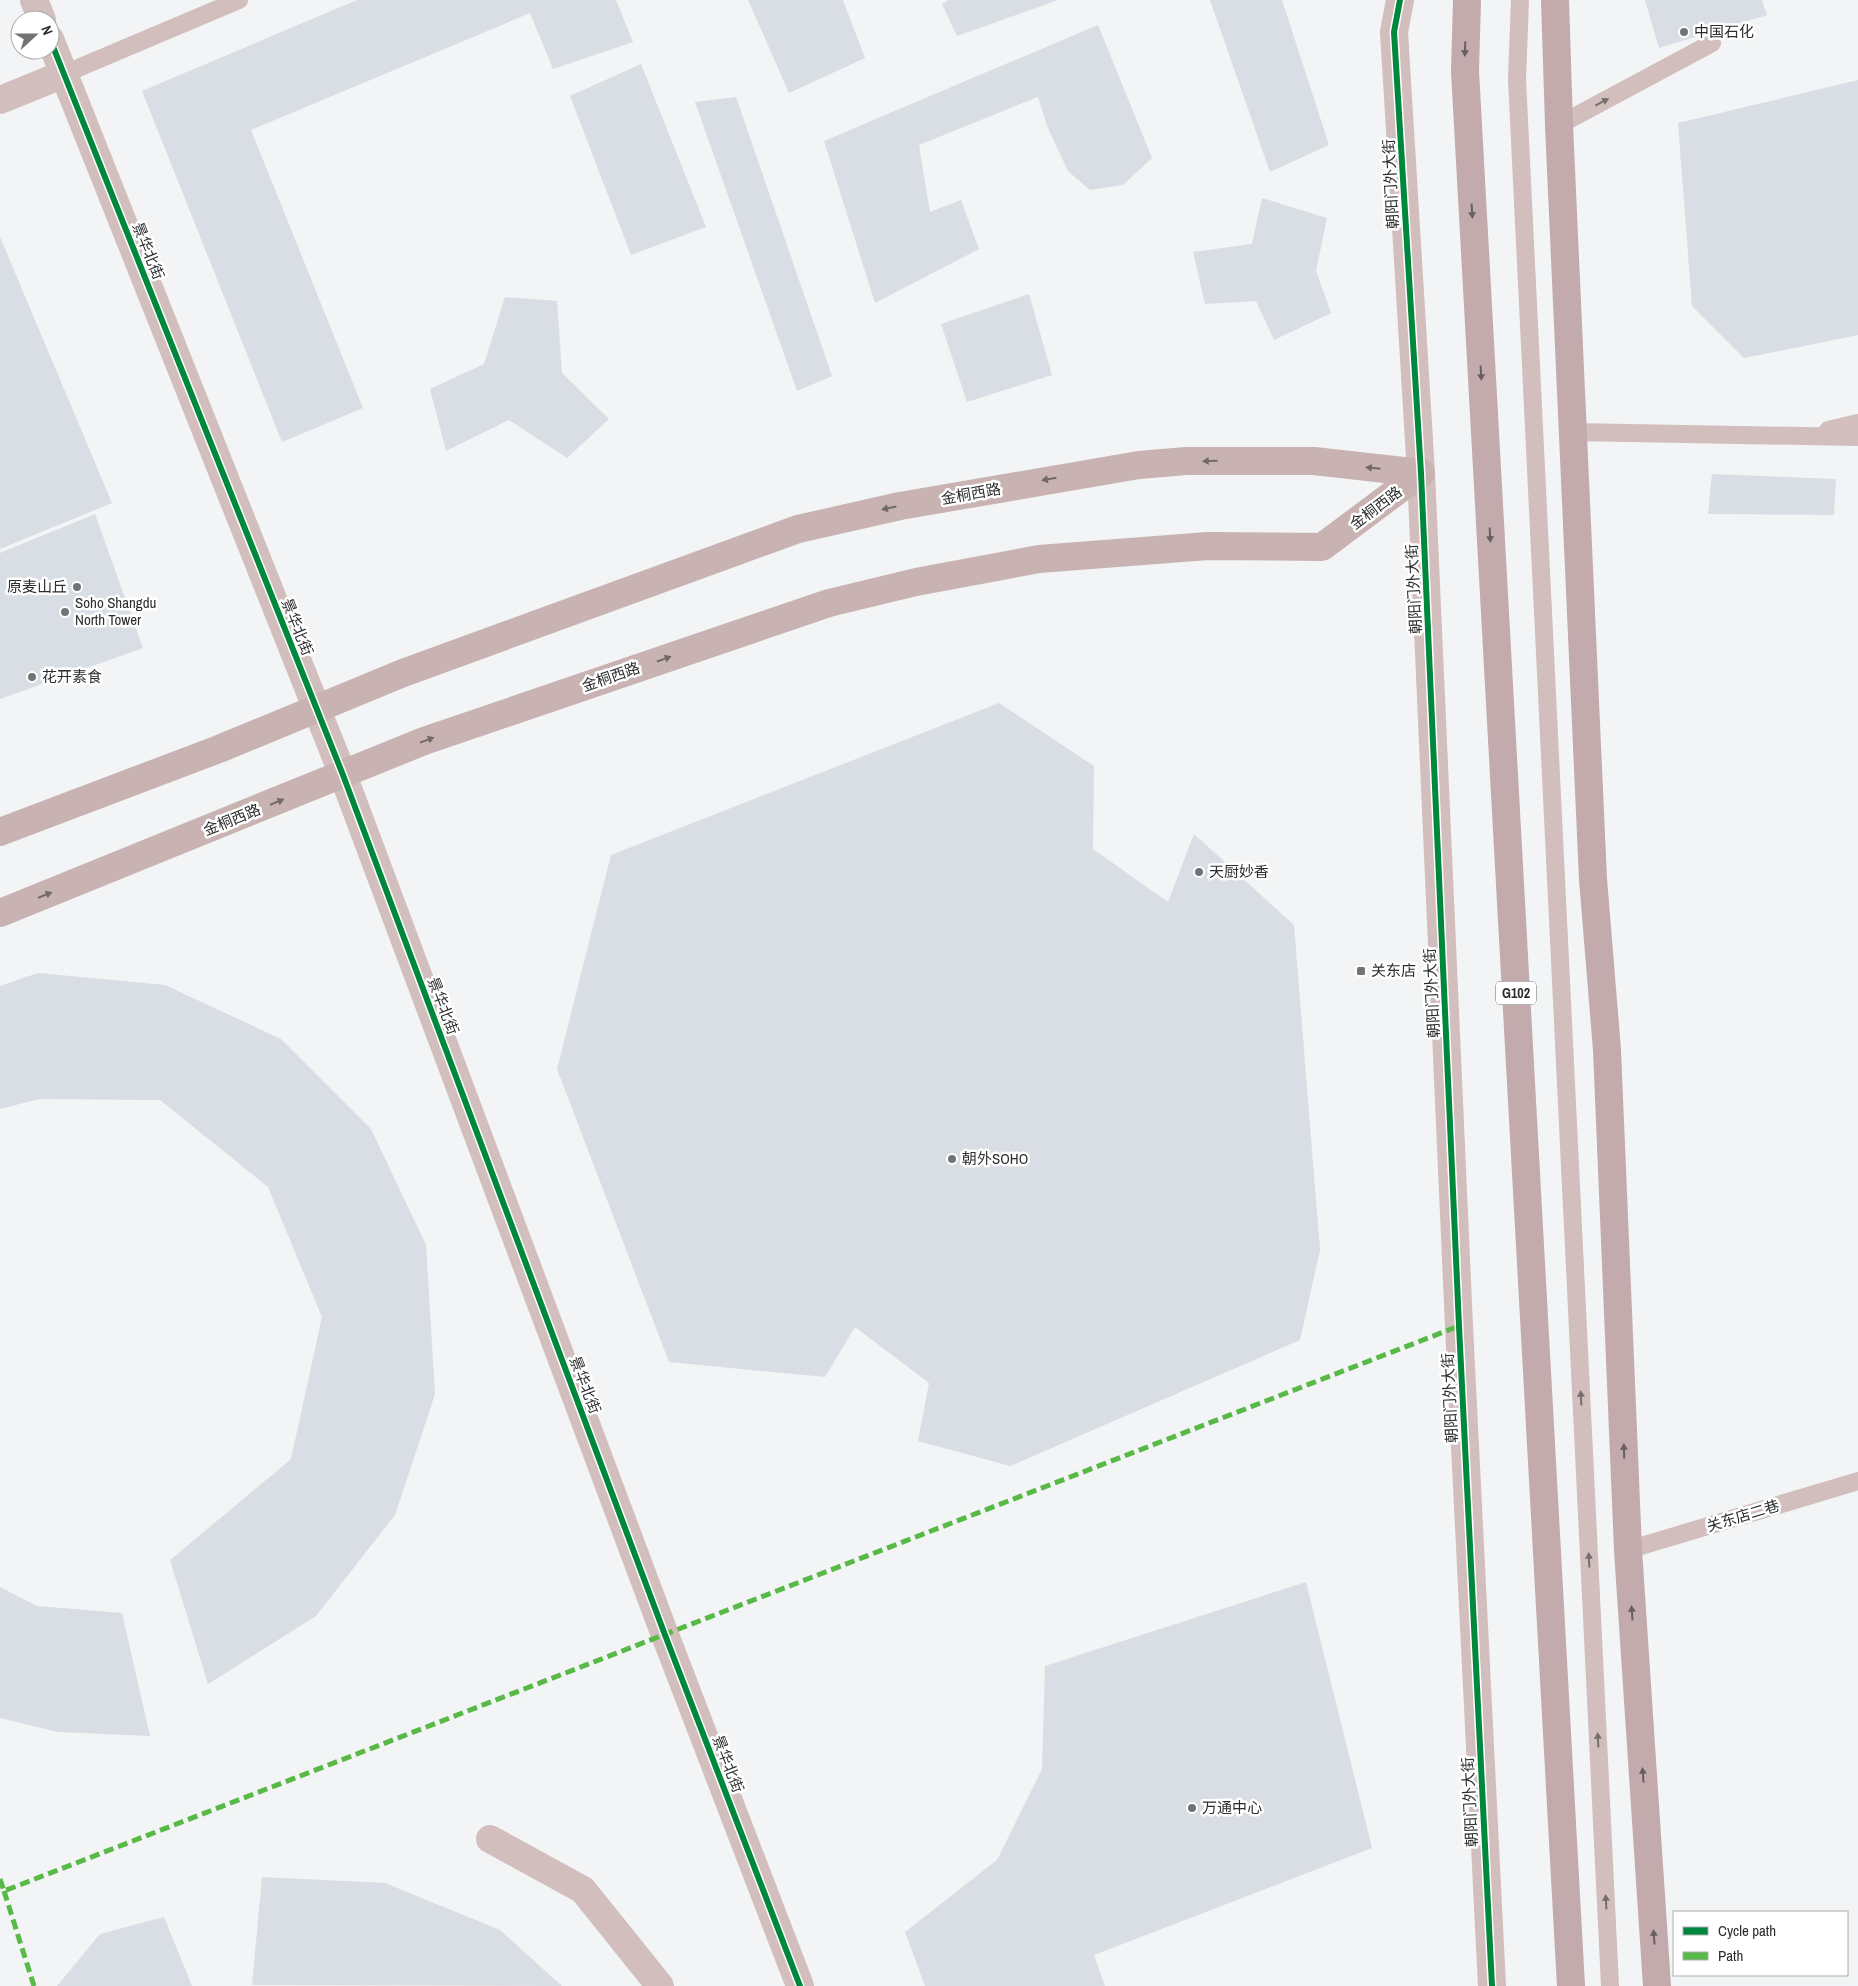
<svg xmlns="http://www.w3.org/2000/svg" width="1858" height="1986" font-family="'Archivo Narrow','Noto Sans SC',sans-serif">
<rect width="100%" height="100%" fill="#f2f4f5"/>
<path fill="#d8dee3" d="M357,0h259l17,42 -80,27 -23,-56 -279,117 112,278 -81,34 -140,-351z
M748,0h95l22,58 -76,35z
M948,0h110l-101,36 -15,-32z
M1210,0h72l47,145 -59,27z
M1645,0h117l5,15 -108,33z
M1098,25l54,133 -29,27 -33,5 -22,-19 -21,-45 -9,-29 -119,48 11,67 31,-12 18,49 -104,54 -51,-162z
M641,64l65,163 -75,28 -61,-159z
M1858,80v255l-114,23 -52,-52 -14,-183z
M736,97l96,279 -35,15 -102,-289z
M1262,198l65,20 -11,53 15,42 -57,27 -18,-39 -51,3 -12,-52 59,-8z
M0,237l112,266 -112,46z
M1029,294l23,81 -85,27 -26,-78z
M505,297l52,4 5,72 47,46 -42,39 -58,-38 -63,31 -16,-62 54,-25z
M1712,474l124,5 -2,36 -126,-1z
M95,514l48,134 -143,51v-146z
M999,703l95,63 -1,83 75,53 26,-68 100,91 26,325 -20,90 -290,126 -92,-25 11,-58 -74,-56 -30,50 -156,-15 -112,-293 54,-214z
M38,973l127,12 116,54 90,90 55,116 9,149 -40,121 -79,101 -108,68 -38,-124 121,-101 31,-142 -54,-130 -108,-87 -121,-1 -39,10v-123z
M1306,1582l66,266 -278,107 11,31h-180l-20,-54 92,-72 45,-91 3,-103z
M0,1587l37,19 85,7 28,123 -92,-4 -58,-14z
M262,1877l123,6 115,47 62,56 -310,-1z
M164,1917l28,69h-135l43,-52z"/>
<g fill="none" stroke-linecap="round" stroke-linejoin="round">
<path stroke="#d1bebd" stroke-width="18" d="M1520,0l-3,79 93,1907
M64,74l175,-74
M1559,125l153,-82
M1828,430l30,-7
M1573,432l285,5
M1628,1550l230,-69"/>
<path stroke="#d1bebd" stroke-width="28" d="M34,0l8,20
M50,39l293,736 322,860 135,351
M0,100l64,-26
M490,1839l93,51 77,96"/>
<path stroke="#d1bebd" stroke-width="28" d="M1400,0l-6,32 27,441 38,853 33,660"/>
<path stroke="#c8b2b2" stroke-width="28" d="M0,832l219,-83 184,-76 395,-144 102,-23 239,-41 47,-4h128l107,12
M0,913l424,-172 405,-138 87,-21 123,-23 169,-13 114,1 99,-74"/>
<path stroke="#c3aaac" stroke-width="28" d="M1467,0l-2,71 106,1915
M1555,0l4,125 34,754 14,171 21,500 29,436"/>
<path stroke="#58b947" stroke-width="5" stroke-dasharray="10 5" stroke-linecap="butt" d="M0,1879l4,12 1455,-565
M4,1891l30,95"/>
<g stroke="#fff" stroke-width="9">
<path id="cycleway" d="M1400,0l-6,32 27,441 38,853 33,660
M50,39l293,736 322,860 135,351"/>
</g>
<use href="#cycleway" stroke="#00873e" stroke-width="6"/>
</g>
<defs><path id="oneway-solid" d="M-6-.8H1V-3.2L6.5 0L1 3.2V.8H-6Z" transform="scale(1.25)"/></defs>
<g fill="#685f60">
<use href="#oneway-solid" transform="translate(1465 49) rotate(92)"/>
<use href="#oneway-solid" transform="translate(1472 211) rotate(87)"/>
<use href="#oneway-solid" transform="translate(1481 373) rotate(87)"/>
<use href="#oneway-solid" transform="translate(1490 535) rotate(87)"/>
<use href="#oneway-solid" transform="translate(1624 1451) rotate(-92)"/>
<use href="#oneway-solid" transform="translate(1632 1613) rotate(-94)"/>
<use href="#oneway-solid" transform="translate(1643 1775) rotate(-94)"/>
<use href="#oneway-solid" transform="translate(1654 1937) rotate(-94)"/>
</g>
<g fill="#766e6e">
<use href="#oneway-solid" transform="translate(1602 102) rotate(-28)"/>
<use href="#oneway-solid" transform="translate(1581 1398) rotate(-93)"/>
<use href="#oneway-solid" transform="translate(1589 1560) rotate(-93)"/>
<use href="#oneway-solid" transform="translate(1598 1740) rotate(-93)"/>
<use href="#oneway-solid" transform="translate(1606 1902) rotate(-93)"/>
</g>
<g fill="#726969">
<use href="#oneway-solid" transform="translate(1210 461) rotate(179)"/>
<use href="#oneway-solid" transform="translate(1373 468) rotate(-174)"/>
<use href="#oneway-solid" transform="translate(1049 479) rotate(170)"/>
<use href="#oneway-solid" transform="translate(889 508) rotate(168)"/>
<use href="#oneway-solid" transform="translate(664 659) rotate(-19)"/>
<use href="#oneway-solid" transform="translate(427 740) rotate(-20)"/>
<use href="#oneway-solid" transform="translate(277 802) rotate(-22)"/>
<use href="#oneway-solid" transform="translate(45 895) rotate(-22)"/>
</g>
<g fill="#717374" stroke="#fff" stroke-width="2">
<circle cx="1684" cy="32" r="5"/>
<circle cx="77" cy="587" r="5"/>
<circle cx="65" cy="612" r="5"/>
<circle cx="32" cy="677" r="5"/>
<circle cx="1199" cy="872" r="5"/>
<rect x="1356" y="966" width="10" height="10" rx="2.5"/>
<circle cx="952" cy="1159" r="5"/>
<circle cx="1192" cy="1808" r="5"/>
</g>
<g text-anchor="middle" stroke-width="5" stroke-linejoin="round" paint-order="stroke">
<rect fill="#fff" stroke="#6b6c6d" stroke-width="1" x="1496" y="981.5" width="40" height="23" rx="4"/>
<g font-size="14" font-weight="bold" fill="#2c2d2e">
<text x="1516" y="998">G102</text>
</g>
<g font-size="15" fill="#2c2d2e" stroke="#fff" text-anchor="start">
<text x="1694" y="37">中国石化</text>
<text x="67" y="592" text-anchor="end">原麦山丘</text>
<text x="75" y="608">Soho Shangdu<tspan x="75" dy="17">North Tower</tspan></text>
<text x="42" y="682">花开素食</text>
<text x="1209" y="877">天厨妙香</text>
<text x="1371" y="976">关东店</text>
<text x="962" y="1164">朝外SOHO</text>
<text x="1202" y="1813">万通中心</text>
</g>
<g font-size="15" fill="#2c2d2e" stroke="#fff">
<text transform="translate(1391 184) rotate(-93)" y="5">朝阳门外大街</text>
<text transform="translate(148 251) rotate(68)" y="5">景华北街</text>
<text transform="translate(971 494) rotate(-10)" y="5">金桐西路</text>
<text transform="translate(1376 508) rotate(-37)" y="5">金桐西路</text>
<text transform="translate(1414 589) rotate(-93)" y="5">朝阳门外大街</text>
<text transform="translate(297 627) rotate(68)" y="5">景华北街</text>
<text transform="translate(611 677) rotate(-19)" y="5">金桐西路</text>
<text transform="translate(232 820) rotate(-22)" y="5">金桐西路</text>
<text transform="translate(1432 993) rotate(-93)" y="5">朝阳门外大街</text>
<text transform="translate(443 1006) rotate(69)" y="5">景华北街</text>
<text transform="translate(585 1385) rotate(69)" y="5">景华北街</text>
<text transform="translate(1450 1398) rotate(-93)" y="5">朝阳门外大街</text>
<text transform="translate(1743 1516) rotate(-17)" y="5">关东店二巷</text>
<text transform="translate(728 1764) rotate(69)" y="5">景华北街</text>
<text transform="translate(1470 1802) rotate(-93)" y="5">朝阳门外大街</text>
</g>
</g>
<rect x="1673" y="1911" width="175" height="65" fill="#ffffff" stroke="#ababab"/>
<rect x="1683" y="1927" width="25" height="8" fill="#00873e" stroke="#ababab"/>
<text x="1718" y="1936" font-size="15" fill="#2c2d2e">Cycle path</text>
<rect x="1683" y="1952" width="25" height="8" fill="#58b947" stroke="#ababab"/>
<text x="1718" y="1961" font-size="15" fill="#2c2d2e">Path</text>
<g transform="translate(35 35) rotate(69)"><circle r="24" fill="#ffffff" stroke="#ababab"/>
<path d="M0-4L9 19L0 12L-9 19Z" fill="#717374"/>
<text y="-8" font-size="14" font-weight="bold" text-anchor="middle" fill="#2c2d2e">N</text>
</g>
</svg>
